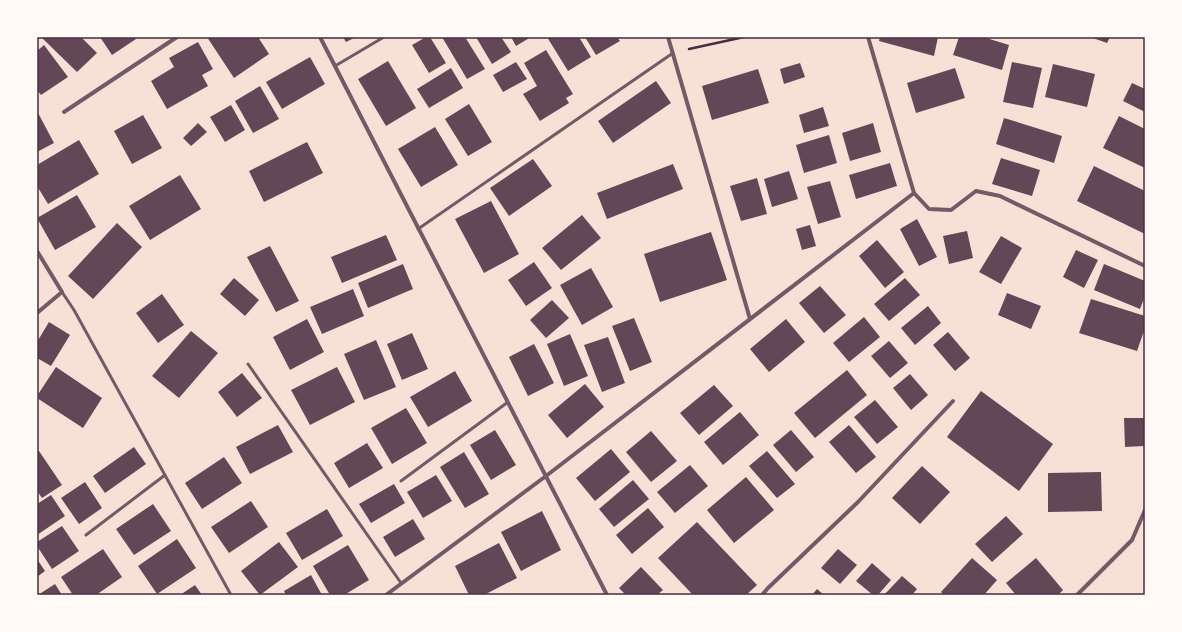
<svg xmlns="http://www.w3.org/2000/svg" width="1182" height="632" font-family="Ubuntu,sans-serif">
<rect width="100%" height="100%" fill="#f7e1d7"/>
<path fill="#644757" d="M41,37h40l16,16 -20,19z
M100,37h34l2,2 -24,16z
M207,37h51l11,17 -35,24z
M343,37h13l-10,5z
M426,37h4l16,26 -17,10 -17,-28z
M442,37h23l20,32 -18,10z
M476,37h25l10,15 -19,12z
M511,37h20l-15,9z
M547,37h32l12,20 -23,14z
M585,37h32l3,4 -24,14z
M880,37h58l-4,19 -55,-15z
M959,37h24l26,8 -7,25 -49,-15z
M1090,37h20l-3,6z
M198,42l15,27 -11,6 6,11 -41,23 -16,-28 23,-14 -5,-9z
M44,45l24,32 -27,18 -4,-5v-39z
M546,50l27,44 -7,4 3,5 -29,18 -17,-27 14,-8 -13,-23z
M310,57l15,27 -43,25 -16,-27z
M388,61l28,47 -30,18 -28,-47z
M516,62l11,17 -24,13 -10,-17z
M1012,62l30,6 -9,40 -30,-6z
M800,63l5,14 -21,7 -4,-15z
M1053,64l42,10 -8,33 -42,-10z
M451,68l12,20 -34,20 -12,-19z
M955,68l10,30 -49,15 -9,-30z
M758,69l11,34 -57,17 -10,-34z
M656,81l15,22 -58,40 -15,-22z
M1132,83l13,6v23l-22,-11z
M260,86l19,33 -26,14 -18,-32z
M469,104l23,38 -24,14 -23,-37z
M231,105l14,25 -20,12 -15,-25z
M823,107l6,19 -25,7 -5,-18z
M37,111l17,32 -17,9z
M143,115l19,33 -30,16 -18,-33z
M1119,116l26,13v39l-42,-20z
M1004,118l58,18 -8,27 -58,-19z
M198,123l9,9 -16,14 -8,-8z
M873,123l8,29 -31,9 -8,-28z
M435,127l23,38 -37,22 -23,-38z
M829,135l8,28 -33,10 -8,-28z
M79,140l20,34 -51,30 -11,-18v-21z
M307,142l16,31 -59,29 -15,-31z
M1001,158l39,12 -8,26 -40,-12z
M533,159l19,27 -43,30 -19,-28z
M890,163l7,23 -41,13 -7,-24z
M673,164l10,25 -76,30 -10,-26z
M1094,166l51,25v43l-68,-33z
M789,171l9,28 -26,8 -8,-28z
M180,175l21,34 -51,31 -21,-34z
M757,178l10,36 -26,7 -11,-35z
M830,181l11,36 -23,7 -11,-37z
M77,195l19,32 -41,23 -18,-32z
M491,201l28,53 -35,19 -29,-54z
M582,215l19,23 -40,32 -19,-22z
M917,219l20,38 -18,9 -19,-37z
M117,223l25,24 -49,52 -25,-23z
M810,225l6,21 -14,4 -6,-21z
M967,231l6,27 -24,6 -6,-28z
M711,232l16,48 -67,22 -16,-48z
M386,235l11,25 -55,23 -11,-26z
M1001,236l21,12 -21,36 -22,-12z
M877,240l27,32 -19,16 -26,-32z
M270,246l29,55 -23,11 -29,-55z
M1076,250l22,10 -14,28 -21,-11z
M534,262l18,26 -26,18 -18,-26z
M403,264l10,25 -45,19 -10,-25z
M1104,264l41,17v15l-5,13 -46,-19z
M591,268l22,39 -31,18 -22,-40z
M234,278l25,22 -14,16 -25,-22z
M905,278l15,17 -31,26 -15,-17z
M820,286l26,29 -22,18 -25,-30z
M353,289l11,27 -42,18 -12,-27z
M1007,293l34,13 -10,23 -33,-14z
M162,294l22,31 -26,18 -22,-30z
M1091,299l54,17v12l-8,23 -58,-18z
M552,300l17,18 -23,20 -16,-18z
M928,306l13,17 -26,22 -14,-17z
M864,317l16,20 -31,25 -16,-19z
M634,318l18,44 -22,9 -18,-45z
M307,319l17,33 -34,18 -17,-33z
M786,319l19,23 -36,30 -19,-23z
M49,322l21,13 -19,31 -14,-8v-16z
M191,331l27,22 -39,45 -27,-22z
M948,332l22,26 -15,13 -22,-26z
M412,333l16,36 -26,11 -15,-36z
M570,334l18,42 -24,10 -17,-42z
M608,337l17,46 -23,9 -18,-47z
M376,340l20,47 -32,13 -20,-46z
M889,341l19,22 -18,15 -19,-22z
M534,344l20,39 -26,13 -19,-39z
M56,367l46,31 -19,30 -46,-30v-2z
M337,367l18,35 -45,23 -19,-35z
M847,370l20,25 -52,43 -21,-25z
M455,371l17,30 -44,26 -18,-30z
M242,373l20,25 -25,19 -19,-25z
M910,374l18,21 -17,15 -18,-22z
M585,384l19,23 -37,31 -19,-23z
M714,385l19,21 -34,29 -19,-22z
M981,391l72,53 -34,47 -72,-54z
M875,400l23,27 -21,17 -23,-27z
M406,408l21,35 -35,21 -21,-36z
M740,412l19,23 -36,30 -19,-23z
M1124,418h21v28l-20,1z
M278,425l15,27 -43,22 -14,-27z
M849,425l27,32 -20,16 -27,-31z
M495,430l21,35 -25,15 -21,-35z
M791,430l23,27 -18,15 -23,-27z
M651,431l26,30 -26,21 -25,-30z
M367,443l16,25 -34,20 -15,-25z
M134,447l12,17 -41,29 -12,-17z
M611,449l19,23 -35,29 -19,-23z
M39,451l23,34 -20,13 -5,-7v-39z
M767,451l28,33 -18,14 -28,-32z
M464,452l25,42 -24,14 -25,-41z
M224,457l18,26 -40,26 -17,-26z
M690,465l18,21 -33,27 -18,-21z
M922,466l28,26 -30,32 -28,-26z
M1101,472l1,39 -54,1v-39z
M436,475l16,26 -29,17 -16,-26z
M746,477l28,33 -40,33 -27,-33z
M633,480l16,19 -35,28 -15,-18z
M85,482l17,26 -23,16 -18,-26z
M394,484l11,19 -34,20 -12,-19z
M51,495l14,21 -28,19v-31z
M251,501l17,26 -39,26 -18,-26z
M153,504l18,27 -37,24 -18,-26z
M648,508l16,19 -32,27 -16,-19z
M327,509l16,27 -41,24 -16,-27z
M542,511l19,39 -40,21 -20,-39z
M1006,516l17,18 -31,28 -17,-18z
M413,519l12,20 -30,18 -12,-20z
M697,522l60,63 -11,10h-53l-35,-37z
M62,526l17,25 -27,18 -15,-23v-4z
M177,539l19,29 -39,26 -19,-28z
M279,542l19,25 -38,28 -19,-24z
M499,543l18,35 -33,17h-15l-14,-29z
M348,545l21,35 -25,15h-14l-17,-29z
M103,549l19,28 -26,18h-23l-12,-18z
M838,549l19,16 -17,19 -19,-16z
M972,558l25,22 -13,15h-40l-3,-3z
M1036,558l27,32 -5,5h-42l-10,-12z
M37,559l8,12 -8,6z
M872,563l19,17 -13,15h-5l-17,-14z
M641,567l22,23 -6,5h-31l-7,-7z
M311,575l11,20h-36l-2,-4z
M902,576l15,13 -5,6h-28z
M55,584l7,11h-24z
M195,585l7,10h-22z
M817,589l7,6h-12z"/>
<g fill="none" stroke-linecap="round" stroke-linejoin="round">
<path stroke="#4a2c40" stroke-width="2.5" d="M689,49l55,-12"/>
<path stroke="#755966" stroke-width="3" d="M335,66l49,-29
M418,229l255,-176
M62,292l12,18 157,285
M248,364l153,219
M401,481l107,-79
M86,535l79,-60"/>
<path stroke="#755966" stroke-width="4" d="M320,37l287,558
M668,37l82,282
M868,37l46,156
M64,112l113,-75
M37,251l25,41 -25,21
M386,595l160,-119 368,-283 15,16 22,1 25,-19 24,5 145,70
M762,595l6,-7 90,-86 95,-101
M1077,595l55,-55 13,-30"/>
</g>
<rect width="1182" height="632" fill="none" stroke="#fffaf5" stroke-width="76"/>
<rect x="38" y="38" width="1106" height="556" fill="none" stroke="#4a2c40" stroke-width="1.5"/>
</svg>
